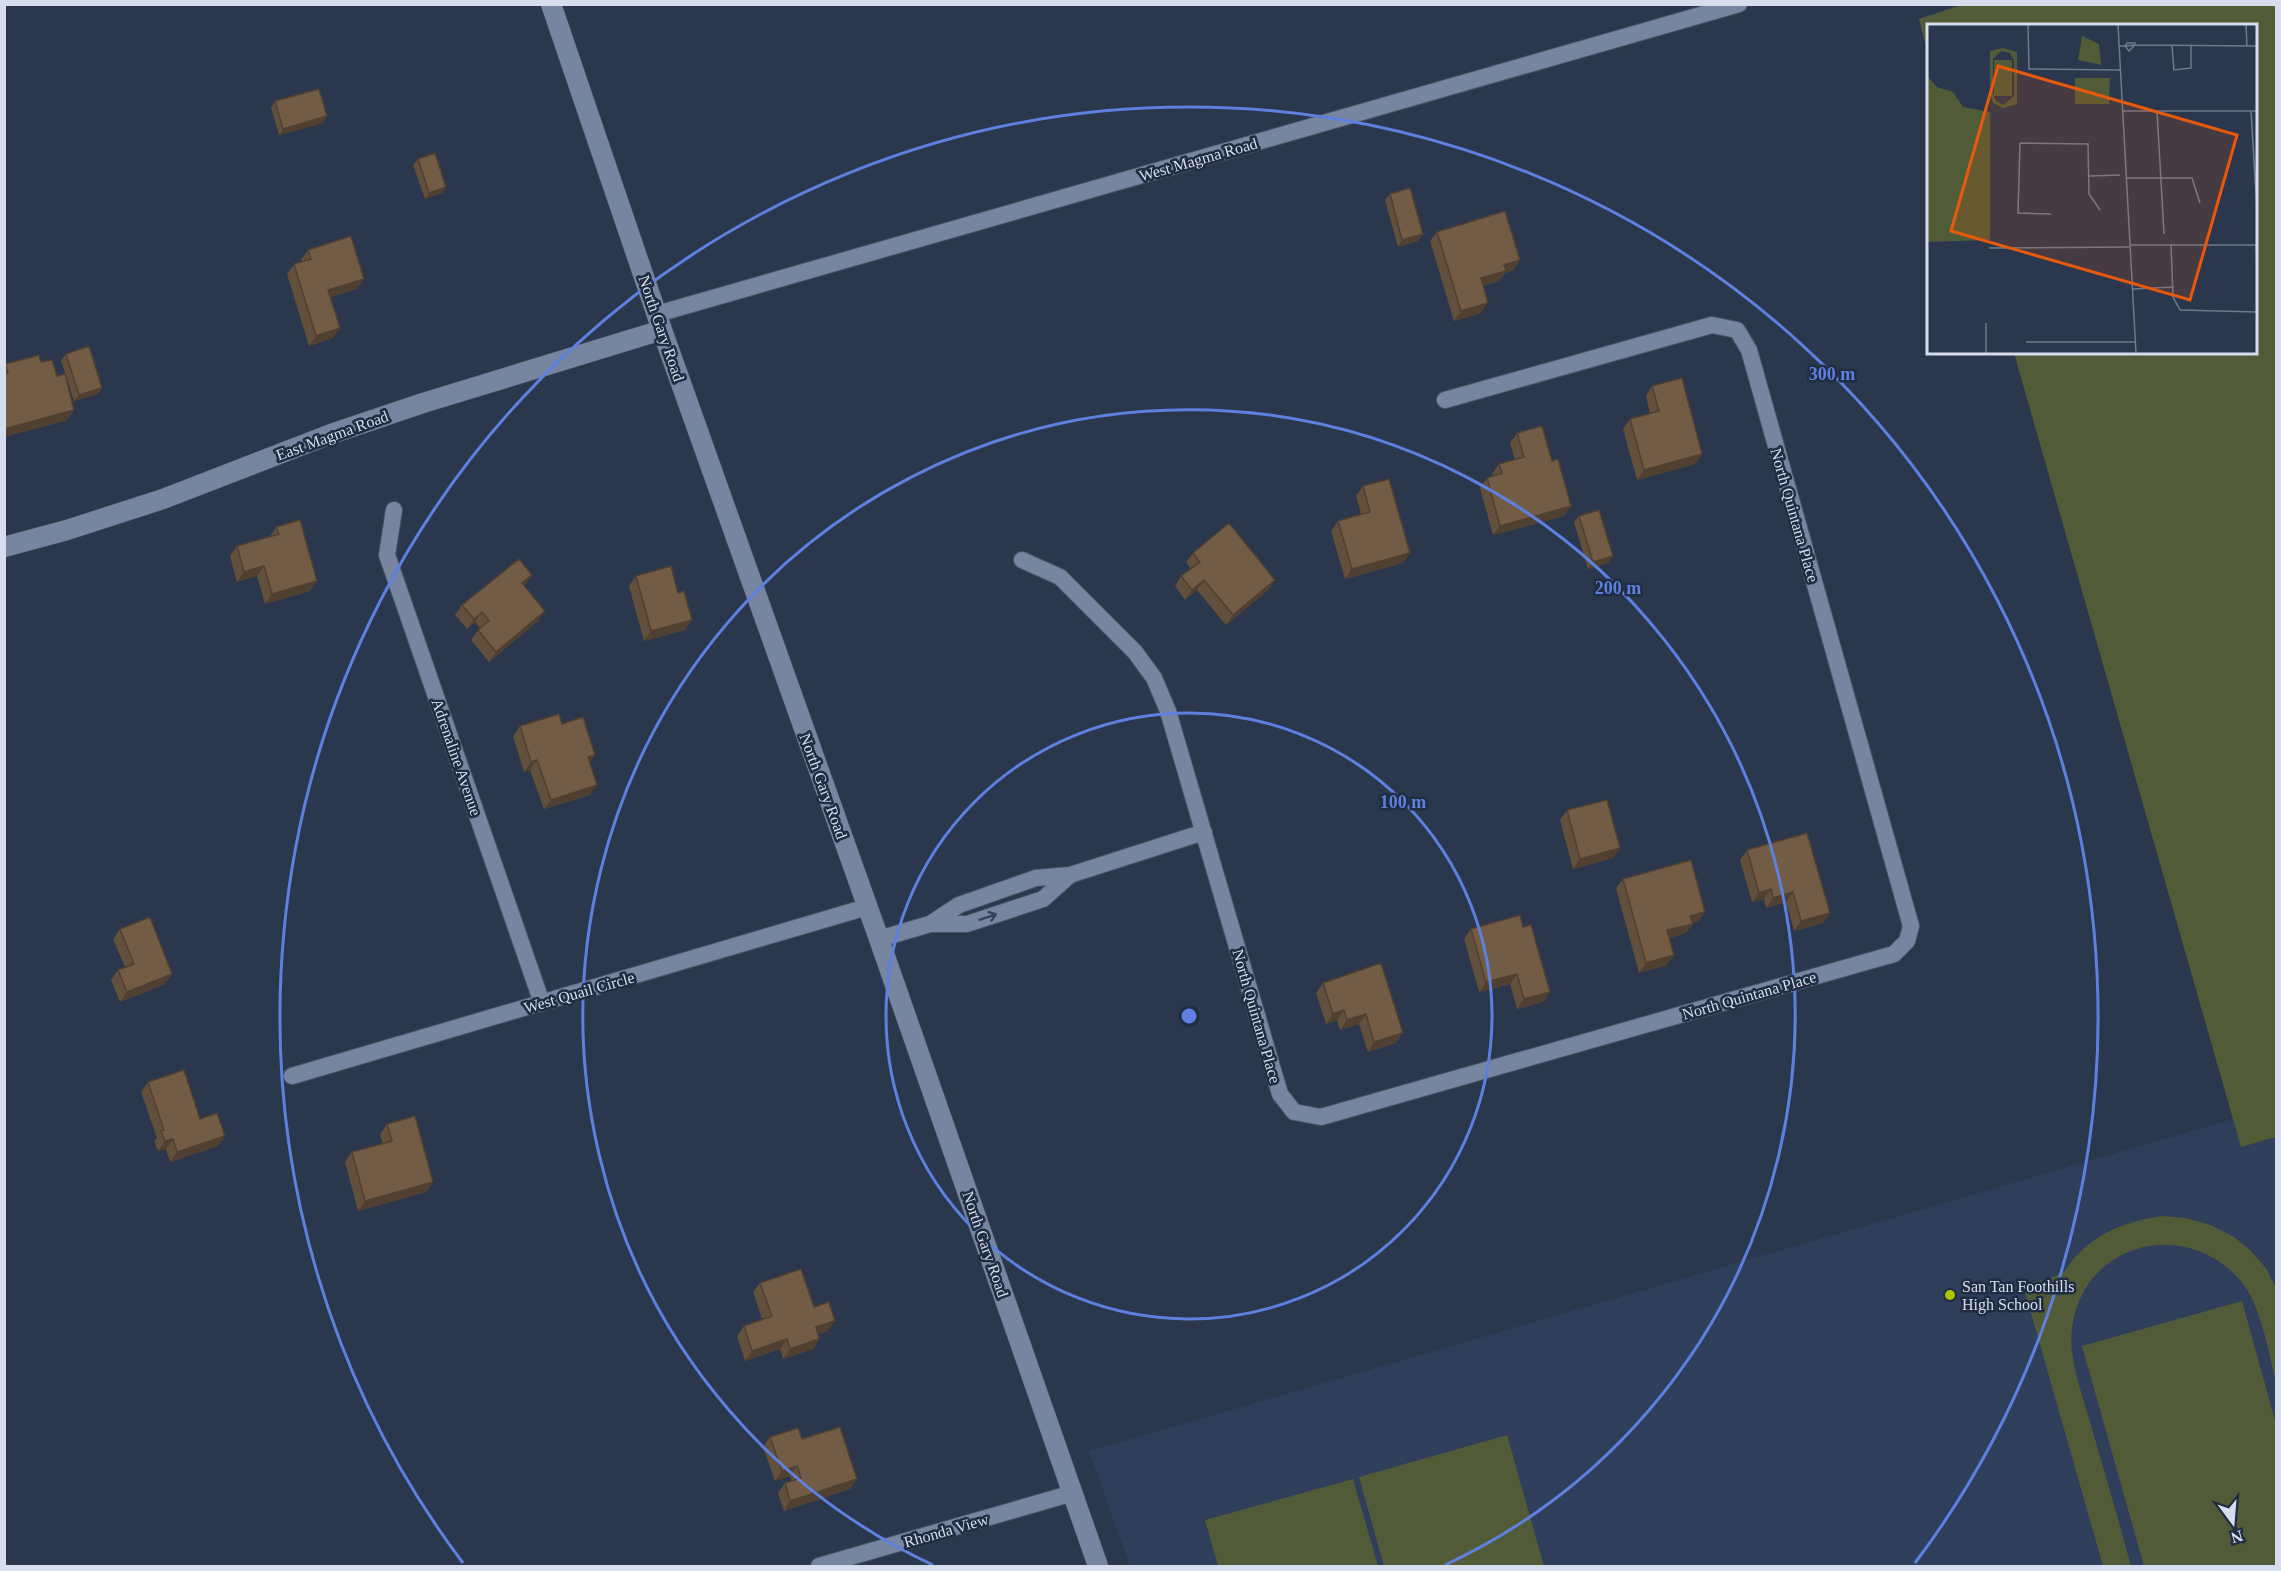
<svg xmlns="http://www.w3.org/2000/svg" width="2281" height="1571" font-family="'Times New Roman',serif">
<rect width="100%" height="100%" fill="#2a374d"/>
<path fill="#2f3e5b" d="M2233,1119l8,28 35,-10v429h-1146l-41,-115z"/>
<path fill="#515b37" d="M1964,4l312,1v1132l-35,10 -227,-794 242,-1v-326h-328v28l-9,-35z
M2162,1216l24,2 25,7 23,12 16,13 16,18 10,20v94c-8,-31 -15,-78 -36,-102 -56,-64 -157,-37 -168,48 -4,32 10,64 18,94 14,48 28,96 41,144h-28l-80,-281c10,-3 33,-7 40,-13 6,-5 9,-13 15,-18 24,-24 51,-33 84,-38z
M2242,1301l34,123v142h-132l-62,-220z
M1507,1435l37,131h-160l-25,-89z
M1353,1479l25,87h-160l-13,-46z"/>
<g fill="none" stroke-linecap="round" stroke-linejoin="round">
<g stroke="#495467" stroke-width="18">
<path id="minor" d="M657,314l1082,-310
M394,510l-7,45 155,448
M1022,560l38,17 75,75 19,26 14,33 112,383 14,18 27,5 573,-163 13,-13 4,-15 -162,-576 -12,-20 -25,-5 -267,75
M930,924h37l76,-25 27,-24
M879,939l51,-15 29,-19 77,-27 34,-3 134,-43
M292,1076l575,-169
M819,1566l254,-73"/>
</g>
<g stroke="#495467" stroke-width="21">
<path id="tertiary" d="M551,4l111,326 217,609 219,627
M4,547l63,-17 96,-31 168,-65 92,-31 239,-73"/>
</g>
<use href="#minor" stroke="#7785a0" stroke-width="16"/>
<use href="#tertiary" stroke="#7785a0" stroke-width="20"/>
</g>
<path fill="#624f3c" d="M275,101l52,15 -4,7 -44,12 -8,-27z
M418,159l28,28 -4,6 -17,6 -12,-34z
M1390,194l28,47 -20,6 -13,-47z
M1437,232l83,28 -7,10 -8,3 -6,8 -16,5 -2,27 -27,8 -24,-80z
M308,250l56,29 -7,10 -27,8 3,41 -24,8 -22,-72 7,-10 7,-2v-2z
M66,354l36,34 -4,6 -24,7 -13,-41z
M41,362l16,14 17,34 -7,10 -63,17v-71l1,-2z
M1652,386l50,68 -7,10 -58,16 -14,-51 7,-10 20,-5 -4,-18z
M1517,433l47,83 -71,19 -13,-47 7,-10 6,-2 -1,-2 7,-10 16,-4 -5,-17z
M1363,486l47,67 -7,10 -58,16 -14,-48 7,-10 23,-7 -5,-18z
M1579,516l29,47 -20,6 -14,-47z
M276,527l41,54 -7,10 -45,13 -8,-28 -20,6 -7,-26 7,-10 33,-9z
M1193,553l75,37 -42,35 -29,-35 -12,10 -10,-14 6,-10 10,-7 -5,-7z
M532,575l-8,11 21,25 -7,10 -49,41 -18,-22 9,-12 -5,-6 -8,7 -12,-14 7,-10z
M636,576l56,44 -7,10 -41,11 -15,-55z
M562,724l27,38 1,33 -46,14 -14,-39 -6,2 -11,-36 7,-10z
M1567,810l46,48 -40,11 -13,-49z
M1807,833l16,90 -29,8 -8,-29 -20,6 -2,-9 -12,3 -12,-42 7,-10z
M1623,879l82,33 -7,10 -6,1 -6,10 -17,5 -2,27 -28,8 -23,-85z
M1520,915l23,87 -26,7 -7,-25 -31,8 -15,-53 7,-10z
M120,929l45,55 -45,18 -9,-22 7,-10 7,-3 -12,-28z
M1381,963l15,80 -28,9 -9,-28 -19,6 -3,-10 -11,4 -10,-31 7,-10z
M148,1082l77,54 -7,10 -48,16 -4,-13 -8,2 -4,-10 3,-3 -16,-46z
M387,1124l46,58 -7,10 -68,19 -13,-49 7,-10 31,-8 -3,-10z
M760,1283l54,24 14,24 -10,3 1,5 -6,10 -30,10 -3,-10 -35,12 -8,-25 7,-10 18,-7 -9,-27z
M770,1437l32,2 55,40 -7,10 -66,22 -6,-18 7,-10 7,-2 -2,-5 -15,5 -12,-34z"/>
<path fill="#504031" d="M327,116l-4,7 -44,12 4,-6z
M446,187l-4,6 -17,6 4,-6z
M1423,234l-5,7 -20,6 4,-7z
M1520,260l-7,10 -8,3 -6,8 -25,7 7,-10 23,-13z
M364,279l-7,10 -36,11 7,-10z
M1488,303l-7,10 -27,8 7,-10z
M340,328l-7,10 -24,8 7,-10z
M102,388l-4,6 -24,7 5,-6z
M74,410l-7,10 -63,17v-8z
M1702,454l-7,10 -58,16 7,-10z
M1571,506l-7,10 -71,19 7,-9z
M1410,553l-7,10 -58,16 7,-10z
M1613,556l-5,7 -20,6 5,-7z
M264,566l-7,10 -20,6 7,-10z
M532,575l-7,10 -10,8 7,-10z
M1204,580l-7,10 -12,10 7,-10z
M1275,580l-7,10 -42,35 7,-10z
M317,581l-7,10 -45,13 7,-10z
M545,611l-7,10 -49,41 7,-10z
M482,612l-7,10 -8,7 7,-10z
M692,620l-7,10 -41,11 7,-10z
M595,755l-7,10v-8z
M537,760l-7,10 -6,2 7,-10z
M597,785l-7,10 -46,14 7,-9z
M1620,848l-7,10 -40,11 7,-10z
M1771,889l-7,10 -12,3 7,-9z
M1793,892l-7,10 -20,6 7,-10z
M1705,912l-7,10 -15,3 7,-9z
M1830,913l-7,10 -29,8 7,-10z
M1693,924l-7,9 -26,7 7,-10z
M1674,955l-7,10 -28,8 7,-10z
M172,974l-7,10 -45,18 7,-10z
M1517,974l-7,10 -31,8 7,-10z
M1550,992l-7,10 -26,7 7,-10z
M1344,1010l-7,10 -11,4 7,-10z
M1366,1014l-7,10 -19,6 7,-10z
M1403,1033l-7,10 -28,9 6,-10z
M225,1136l-7,10 -48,16 7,-10z
M173,1139l-7,10 -8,2 7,-10z
M433,1182l-7,10 -68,19 7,-10z
M835,1321l-7,10 -19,6 7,-10z
M787,1339l-7,10 -35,12 7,-10z
M819,1339l-6,10 -30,10 7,-10z
M797,1466l-7,10 -15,5 7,-10z
M857,1479l-7,10 -66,22 6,-10z"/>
<path fill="#725c46" stroke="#504031" stroke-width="1.5" d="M319,89l8,27 -44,13 -8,-28z
M435,153l11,34 -17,6 -11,-34z
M1410,188l13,46 -21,6 -12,-46z
M1505,211l15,49 -16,5 2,6 -25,7 7,25 -27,8 -24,-79z
M351,236l13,43 -36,11 12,38 -24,8 -22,-72 17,-5 -3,-9z
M89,346l13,42 -23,7 -13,-41z
M39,355l2,7 11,-2 5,16 8,-2 9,36 -70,19v-55l4,-1 -3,-9z
M1682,378l20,76 -58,16 -14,-51 29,-8 -7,-25z
M1542,426l10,35 6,-2 13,47 -71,20 -13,-48 15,-5 -3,-9 25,-7 -7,-24z
M1389,479l21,74 -58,16 -14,-48 32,-9 -7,-26z
M1599,510l14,46 -20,6 -14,-46z
M300,520l17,61 -45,13 -8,-28 -20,6 -7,-26 42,-12 -3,-7z
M1229,523l46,57 -42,35 -29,-35 -12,10 -11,-14 19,-14 -7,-9z
M519,559l13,16 -10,8 23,28 -49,41 -18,-22 11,-9 -7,-9 -8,7 -12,-14z
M671,566l7,27 6,-2 8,29 -41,11 -15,-55z
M559,714l3,10 21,-7 12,38 -7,2 9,28 -46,15 -14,-40 -6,2 -11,-36z
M1607,800l13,48 -40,11 -13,-49z
M1807,833l23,80 -29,8 -8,-29 -20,6 -2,-9 -12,4 -12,-43z
M1691,860l14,52 -15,4 3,8 -26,6 7,25 -28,8 -23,-84z
M1520,915l3,12 8,-2 19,67 -26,7 -7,-25 -31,8 -15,-53z
M150,917l22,57 -45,18 -9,-22 16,-6 -14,-35z
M1381,963l22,70 -29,9 -8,-28 -19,6 -3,-10 -11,4 -10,-31z
M184,1070l16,49 17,-6 8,23 -48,16 -4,-13 -8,2 -4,-10 3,-1 -16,-48z
M415,1116l18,66 -68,19 -13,-49 40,-11 -5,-17z
M801,1269l13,38 15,-5 6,19 -19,6 3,12 -29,10 -3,-10 -35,12 -8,-25 28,-10 -12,-33z
M840,1427l17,52 -67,22 -5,-18 16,-5 -4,-12 -15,5 -12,-34 28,-9 4,11z"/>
<defs><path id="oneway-shaft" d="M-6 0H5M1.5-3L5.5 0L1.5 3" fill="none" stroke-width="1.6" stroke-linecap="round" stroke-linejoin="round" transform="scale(1.5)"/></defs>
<use stroke="#36425a" href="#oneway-shaft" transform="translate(988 917) rotate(-18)"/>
<g fill="none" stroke="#5e80df" stroke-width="3">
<circle cx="1189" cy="1016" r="303"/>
<path d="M933 1565A606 606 0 1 1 1445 1565"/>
<path d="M463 1563A909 909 0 1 1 1915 1563"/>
</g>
<circle fill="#b0c500" stroke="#202c42" stroke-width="2" cx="1950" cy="1295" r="6"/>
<g text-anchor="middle" stroke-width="5" stroke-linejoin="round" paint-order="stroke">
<g font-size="16" fill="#d6deed" stroke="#202c42">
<text transform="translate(1198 159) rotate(-16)" y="6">West Magma Road</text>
<text transform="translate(662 328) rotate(71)" y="6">North Gary Road</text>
<text transform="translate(332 435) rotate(-20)" y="6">East Magma Road</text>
<text transform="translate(1795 515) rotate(74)" y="6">North Quintana Place</text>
<text transform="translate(457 757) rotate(71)" y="6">Adrenaline Avenue</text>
<text transform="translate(824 786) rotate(70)" y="6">North Gary Road</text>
<text transform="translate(579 992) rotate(-16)" y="6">West Quail Circle</text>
<text transform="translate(1749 995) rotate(-16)" y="6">North Quintana Place</text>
<text transform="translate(1257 1016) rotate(74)" y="6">North Quintana Place</text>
<text transform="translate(986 1244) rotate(71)" y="6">North Gary Road</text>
<text transform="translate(946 1530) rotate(-16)" y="6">Rhonda View</text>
</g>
<g font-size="16" fill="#d6deed" stroke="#202c42" text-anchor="start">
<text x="1962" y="1292">San Tan Foothills<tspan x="1962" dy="18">High School</tspan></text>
</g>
</g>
<g transform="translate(1927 24)">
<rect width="330" height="330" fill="#2a374d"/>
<path d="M155,12l17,8 2,21 -23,-5zM76,24l14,4v52l-14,4 -10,-5 -3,-9v-43zM74,27l9,2 4,8v35l-11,9 -7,-4 -3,-7v-35zM67,36h18v36h-18zM0,52l10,11 16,5 10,15 27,5v128l-63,2zM148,54h35l-1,26h-34z" fill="#515b37" fill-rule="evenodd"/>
<path fill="none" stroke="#6f7a8d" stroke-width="1.5" d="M101,1l1,44 91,1M191,1l18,328M319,1l1,21M192,22h6l10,-1v-2h-8l-2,3 4,5 6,-6 122,1M245,22l2,24 17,-2v-23M195,87h135M230,87l7,123M324,87l6,99M162,152l31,-1M199,154h66l8,25M124,190l-33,-1 2,-70 68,1 1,50 11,16M244,220l2,53 7,13 77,2M203,221h127M329,221l1,18M62,224l142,-1M206,265l41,-2M59,299v30M99,318h109"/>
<path fill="#e8590c" fill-opacity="0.15" stroke="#e8590c" stroke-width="3" d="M71,42l239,69 -47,165 -239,-69z"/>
<rect width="330" height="330" fill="none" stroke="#d6deed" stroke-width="3"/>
</g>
<circle cx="1189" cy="1016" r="9" fill="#5e80df" stroke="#202c42" stroke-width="3"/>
<g font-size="18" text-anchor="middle" font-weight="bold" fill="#5e80df" stroke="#202c42" stroke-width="5" stroke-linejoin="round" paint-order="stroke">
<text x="1832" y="380">300 m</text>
<text x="1618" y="594">200 m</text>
<text x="1403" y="808">100 m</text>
</g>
<rect width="2281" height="1571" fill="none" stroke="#d6deed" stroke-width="12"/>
<g transform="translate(2233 1523) rotate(164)" stroke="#202c42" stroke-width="4.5" paint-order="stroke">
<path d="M0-4.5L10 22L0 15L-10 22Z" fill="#d6deed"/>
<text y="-9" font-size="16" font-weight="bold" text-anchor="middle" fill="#d6deed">N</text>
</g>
</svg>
